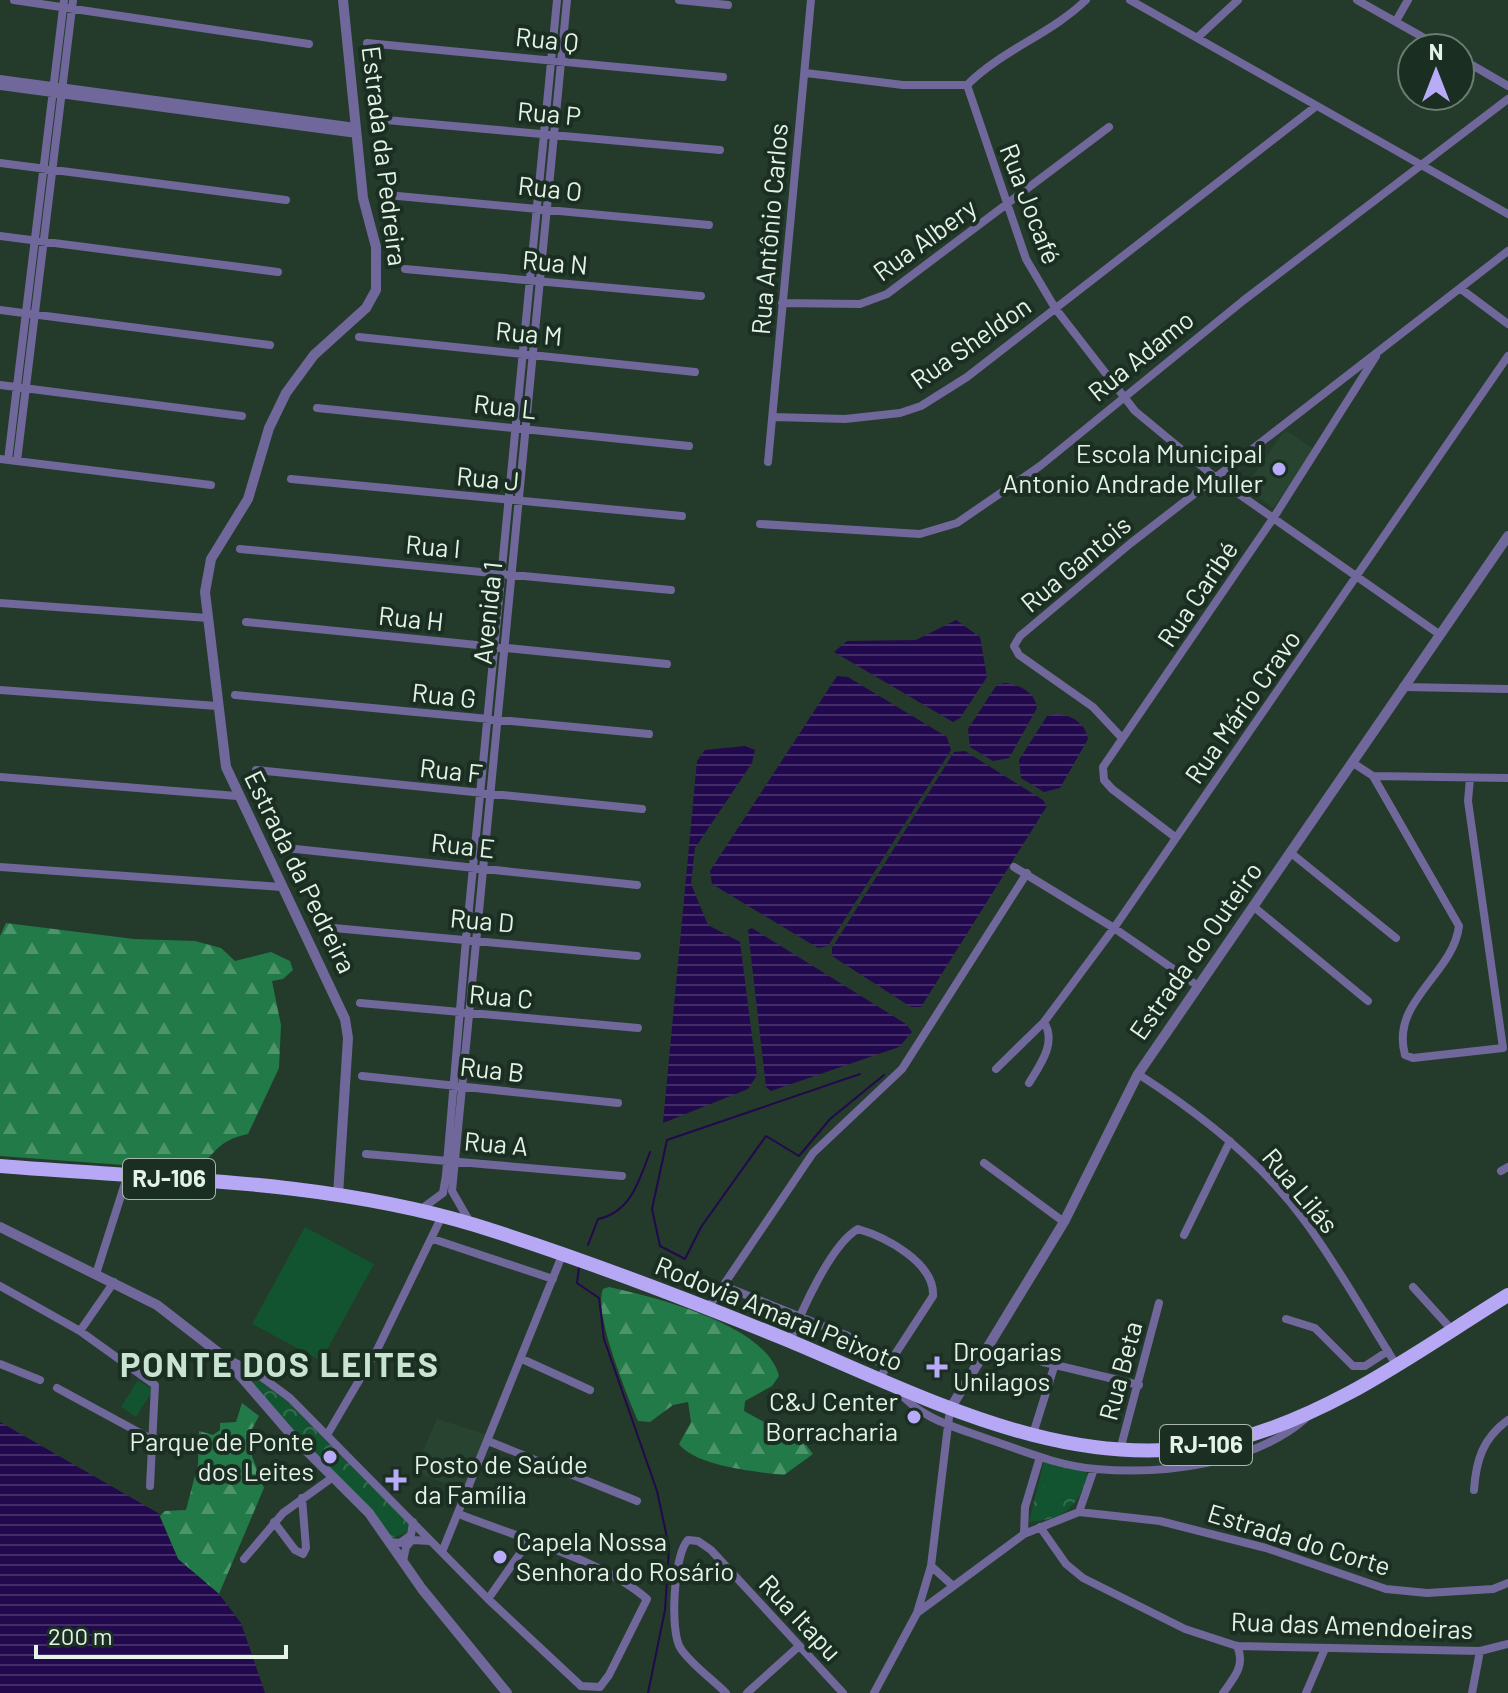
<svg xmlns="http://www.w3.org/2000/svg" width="1508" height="1693" font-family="Barlow,sans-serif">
<defs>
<pattern id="forest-firs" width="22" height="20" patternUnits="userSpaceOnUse" patternTransform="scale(2)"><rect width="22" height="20" fill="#227a48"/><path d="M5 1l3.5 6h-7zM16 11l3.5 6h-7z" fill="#4d946b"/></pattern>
<pattern id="park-crowns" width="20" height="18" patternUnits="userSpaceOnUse" patternTransform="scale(2)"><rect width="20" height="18" fill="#11542f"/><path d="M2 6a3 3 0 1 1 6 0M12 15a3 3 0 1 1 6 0" fill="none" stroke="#346d4d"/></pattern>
<pattern id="water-rules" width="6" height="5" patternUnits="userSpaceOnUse" patternTransform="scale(2)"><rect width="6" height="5" fill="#22094d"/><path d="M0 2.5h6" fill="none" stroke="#422d67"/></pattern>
</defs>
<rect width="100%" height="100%" fill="#243a2b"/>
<path fill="#284431" d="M1285,430l30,20 -42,58 -29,-20z
M437,1419l48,15 -22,57 -49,-20z"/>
<path fill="url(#forest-firs)" d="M6,923l128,16 61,2 26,7 14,13 36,-9 19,9 3,9 -10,9 -11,2 9,44 -2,43 -31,66c-36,8 -30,22 -56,36l-192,-14v-220z
M609,1287c46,10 158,38 170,89l-7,10 -27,15 -1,10 62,34 7,9 -29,21c-27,-3 -89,-9 -105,-31l12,-22 -3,-20 -15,3 -23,17 -12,-1c-11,-26 -45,-108 -35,-132z
M242,1403l17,13 -13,24 18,48 -45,106 -41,-35 -18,-43 5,-5 21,-1 12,-46 1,-33 14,4 7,-5v-7l16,-1z"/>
<path fill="url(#park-crowns)" d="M254,1377l33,24 122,123 -1,8 -16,6 -143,-155z
M1044,1462l40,8 5,6c-13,32 -24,43 -60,46z"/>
<path fill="#11542f" d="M305,1227l69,37 -53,97 -69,-37z
M138,1380l15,10 -17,27 -15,-10z
M1049,1465l22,5 -8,32 -22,-6z"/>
<path fill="url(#water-rules)" d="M956,620l24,17 7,40 -27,41 -7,4 -119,-70 13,-11 69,-1z
M837,676l11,1 99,60 4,13 -123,196 -10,2 -106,-64 -2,-13z
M1004,683c15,1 31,9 33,25l-28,50 -16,3 -23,-14 -2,-18 28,-43z
M1055,714c15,0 31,9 33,25l-28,49 -16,4 -23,-14 -2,-18 28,-44z
M745,746l10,4 -3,13 -57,85 -4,36 17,41 32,17 17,133 -9,14 -85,34 34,-362 8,-11z
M965,751l78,49 4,6 -126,201h-10l-79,-51v-8l122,-196z
M752,928l154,96 6,8 -13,15 -128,44 -5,-4 -18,-157z
M0,1422l158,91 20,46 41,35 22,29 24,70h-265z"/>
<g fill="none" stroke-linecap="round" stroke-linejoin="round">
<path stroke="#22094d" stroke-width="2" d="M860,1074l-193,66 -15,69 8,37 25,13 16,-32 65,-91 33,20 31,-37 54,-44
M588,1245l10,-26c33,-7 41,-38 52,-67
M579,1267l-2,16 22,15 5,41 53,152 12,56 -4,63 -17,83"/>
<path stroke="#70679a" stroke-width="8" d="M14,0l295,44
M679,0l49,5
M1130,0l378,214
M1357,0l85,48
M1396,21l12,-21
M1198,37l40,-37
M367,43l356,34
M1460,58l48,28
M806,73l97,12h64c35,-35 84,-51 119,-85
M0,79l356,48
M967,85l59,174 29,49 80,103 81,67 223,156
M0,86l357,48
M375,119l345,31
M0,163l286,37
M387,195l322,30
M0,236l278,36
M405,269l296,27
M1461,289l47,35
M782,303l78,1 27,-10 222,-167
M0,310l270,35
M359,337l336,35
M0,385l242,31
M317,408l372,38
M774,417l71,2 55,-6 21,-7 46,-29 348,-270
M0,459l211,26
M8,460l56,-460
M17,461l56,-461
M768,462l43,-462
M291,479l391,37
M760,524l160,10 37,-11 83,-57 204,-166 264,-201
M240,549l431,41
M0,603l208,15
M246,622l421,42
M1403,687l105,2
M0,690l217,16
M235,695l414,39
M1122,738l-29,-31 -74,-52 -5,-9 6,-10 111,-93 377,-292
M1353,763l20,13 86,150c-6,49 -69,75 -54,129l8,3 90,-10 -35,-247 2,-23
M256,770l386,39
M1373,776l135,2
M0,777l237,19
M1175,837l-63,-48 -8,-9 -1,-13 171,-250 102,-161
M286,848l351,37
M1291,853l105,85
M0,867l281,20
M1014,867l100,61 84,58
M1254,907l114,94
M323,927l314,29
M360,1003l278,25
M996,1069l48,-47 70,-94 394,-572
M1138,1074c61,39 123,87 166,146 34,46 62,97 93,146
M362,1076l256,27
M1029,1083c11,-18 28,-40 15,-61
M366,1154l256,22
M984,1163l80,59
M1501,1171l7,-4
M420,1210l23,-17 3,-18 20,-236 91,-939
M471,1224l-19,-33 115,-1191
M1184,1235l46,-94
M433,1239l120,40
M96,1274l31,-97
M0,1286l80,45 75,54 -5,101
M724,1286l124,50 16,21 23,8
M1413,1287l39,43
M708,1308l105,-155 89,-84 125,-196
M1286,1319l29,9 38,38h12l23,-15
M80,1331l34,-49
M790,1341c11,-29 41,-97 68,-112 28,8 77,34 75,67l-54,83
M228,1359l28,14 34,25 198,201 93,87 19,1 9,-12 38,-76c-44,-39 -131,-62 -188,-85
M522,1359l68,31
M1043,1362l96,23
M0,1364l40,16
M57,1388l96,52
M896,1389c24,29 55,37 89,49 36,12 73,28 111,31 67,6 157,-5 209,-50
M1033,1434l21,-67
M327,1435l50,-85 65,-134
M488,1441l149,60
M1120,1450l39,-147
M1474,1490c2,-30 9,-52 34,-70
M1079,1512l15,-43
M274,1522l21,28 8,4 3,-6 -4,-50
M1040,1527l26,37 17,14 102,51 52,17 243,5 28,-7
M1024,1534l1,-27 15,-50
M390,1542l10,1 11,-8 2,-13
M442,1552l121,-299
M244,1559l39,-46 50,-36
M403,1561l3,-14 6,-7 18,1
M931,1566l21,19
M488,1599l40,-57
M917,1613l14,-47 19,-157
M726,1693c-14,-14 -34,-28 -45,-44 -12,-16 -7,-96 7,-109l10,1 13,9 132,143
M747,1693l51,-46
M874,1693l43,-80 107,-79 55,-22 81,9 106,27 120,41 41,4 66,-4 15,-6
M1223,1693c11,-15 23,-28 14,-47
M1306,1693l18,-42
M1472,1693l8,-42"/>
<path stroke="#70679a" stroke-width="10" d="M338,1195l10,-157 -3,-19 -119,-252 -21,-175 6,-33 37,-60 21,-71 17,-35 28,-38 52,-47 10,-18v-43l-13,-49 -20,-198
M0,1227l157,78 67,52 71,82 74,74 53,76 85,104
M950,1409l114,-187 74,-148 370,-538"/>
<path stroke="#b6a8f5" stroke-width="14" d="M0,1166c158,13 322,13 475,59 106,33 212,74 315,116 138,58 289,139 443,99 102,-26 187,-91 275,-145"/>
</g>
<g fill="#b8abf7" stroke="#1a2f21" stroke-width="3">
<circle cx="1279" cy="469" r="8"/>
<path d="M933 1355h8v8h8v8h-8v8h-8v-8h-8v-8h8z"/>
<circle cx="914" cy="1417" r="8"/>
<circle cx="330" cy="1457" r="8"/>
<path d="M392 1468h8v8h8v8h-8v8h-8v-8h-8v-8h8z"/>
<circle cx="500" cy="1557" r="8"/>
</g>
<g text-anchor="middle" stroke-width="8" stroke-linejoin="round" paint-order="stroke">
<g fill="#1a2f21" stroke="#a8b8ac" stroke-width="2">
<rect x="123" y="1159" width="92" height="40" rx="6"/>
<rect x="1160" y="1425" width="92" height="40" rx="6"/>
</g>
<g font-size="24" font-weight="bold" fill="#e5f2e8">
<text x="169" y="1187">RJ-106</text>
<text x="1206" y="1453">RJ-106</text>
</g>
<g font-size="26" fill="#e5f2e8" stroke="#1a2f21">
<text transform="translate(547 40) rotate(6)" y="9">Rua Q</text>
<text transform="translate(549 114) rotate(5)" y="9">Rua P</text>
<text transform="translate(384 156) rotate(83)" y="9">Estrada da Pedreira</text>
<text transform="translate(550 189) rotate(6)" y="9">Rua O</text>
<text transform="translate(1030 204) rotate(69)" y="9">Rua Jocafé</text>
<text transform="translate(770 229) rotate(-85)" y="9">Rua Antônio Carlos</text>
<text transform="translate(925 240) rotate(-36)" y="9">Rua Albery</text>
<text transform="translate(555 263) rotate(5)" y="9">Rua N</text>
<text transform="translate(529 334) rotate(5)" y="9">Rua M</text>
<text transform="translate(971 343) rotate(-35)" y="9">Rua Sheldon</text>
<text transform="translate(1141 356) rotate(-39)" y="9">Rua Adamo</text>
<text transform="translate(505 407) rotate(6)" y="9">Rua L</text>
<text transform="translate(488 479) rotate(5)" y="9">Rua J</text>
<text transform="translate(433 547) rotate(5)" y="9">Rua I</text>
<text transform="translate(1076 564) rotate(-40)" y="9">Rua Gantois</text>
<text transform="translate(1198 594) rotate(-56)" y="9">Rua Caribé</text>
<text transform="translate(488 613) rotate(-84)" y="9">Avenida 1</text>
<text transform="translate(411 619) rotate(6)" y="9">Rua H</text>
<text transform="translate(444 696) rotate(6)" y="9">Rua G</text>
<text transform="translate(1243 707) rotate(-55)" y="9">Rua Mário Cravo</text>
<text transform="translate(451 771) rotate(6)" y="9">Rua F</text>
<text transform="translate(463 846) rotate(6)" y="9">Rua E</text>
<text transform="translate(300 872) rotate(64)" y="9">Estrada da Pedreira</text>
<text transform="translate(482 921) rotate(5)" y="9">Rua D</text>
<text transform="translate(1196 951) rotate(-55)" y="9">Estrada do Outeiro</text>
<text transform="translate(501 997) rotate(5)" y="9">Rua C</text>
<text transform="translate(492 1070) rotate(6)" y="9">Rua B</text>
<text transform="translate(496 1144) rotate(5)" y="9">Rua A</text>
<text transform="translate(1300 1191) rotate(50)" y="9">Rua Lilás</text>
<text transform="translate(779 1314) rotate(22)" y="9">Rodovia Amaral Peixoto</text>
<text transform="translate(1121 1371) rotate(-75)" y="9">Rua Beta</text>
<text transform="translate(1299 1540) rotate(17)" y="9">Estrada do Corte</text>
<text transform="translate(800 1618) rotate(47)" y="9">Rua Itapu</text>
<text transform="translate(1352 1626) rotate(2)" y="9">Rua das Amendoeiras</text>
</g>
<g font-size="26" fill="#e5f2e8" stroke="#1a2f21" text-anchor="end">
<text x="1263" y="463">Escola Municipal<tspan x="1263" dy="30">Antonio Andrade Muller</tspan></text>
<text x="953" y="1361" text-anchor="start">Drogarias<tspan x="953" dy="30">Unilagos</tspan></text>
<text x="898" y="1411">C&amp;J Center<tspan x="898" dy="30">Borracharia</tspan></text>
<text x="314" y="1451">Parque de Ponte<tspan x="314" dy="30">dos Leites</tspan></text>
<text x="414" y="1474" text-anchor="start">Posto de Saúde<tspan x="414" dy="30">da Família</tspan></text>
<text x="516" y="1551" text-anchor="start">Capela Nossa<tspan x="516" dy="30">Senhora do Rosário</tspan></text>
</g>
<g font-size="34" font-weight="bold" letter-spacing="2" fill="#c8e3d0" stroke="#1a2f21">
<text x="280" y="1377">PONTE DOS LEITES</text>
</g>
</g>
<g transform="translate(1436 72)"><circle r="38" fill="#1a2f21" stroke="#6b7d71" stroke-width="2"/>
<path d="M0-6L14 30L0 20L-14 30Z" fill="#b8abf7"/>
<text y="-12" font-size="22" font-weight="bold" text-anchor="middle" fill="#e5f2e8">N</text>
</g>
<path d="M36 1645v12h250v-12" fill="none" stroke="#e5f2e8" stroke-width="4"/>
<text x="48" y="1645" font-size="24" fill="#e5f2e8" stroke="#1a2f21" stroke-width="6" paint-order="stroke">200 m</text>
</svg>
